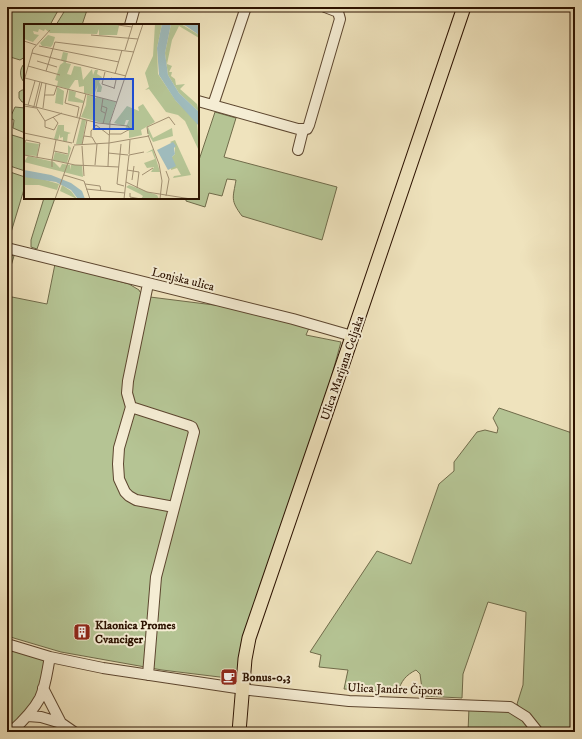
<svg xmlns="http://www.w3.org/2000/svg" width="582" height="739" font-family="'IM FELL DW Pica',serif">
<rect width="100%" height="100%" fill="#efe3bd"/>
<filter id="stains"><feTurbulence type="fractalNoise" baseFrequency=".005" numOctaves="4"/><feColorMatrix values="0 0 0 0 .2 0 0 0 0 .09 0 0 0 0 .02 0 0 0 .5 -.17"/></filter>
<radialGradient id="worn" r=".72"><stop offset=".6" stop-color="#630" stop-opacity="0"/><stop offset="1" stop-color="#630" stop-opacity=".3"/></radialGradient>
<path fill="#b5c494" stroke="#706b4a" d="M7,7h53l-10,18h-25v32l-5,3 -13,-4z
M67,7h21l-6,18h-26z
M25,63v20c-6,-5 -6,-15 0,-20z
M22,90h3v12h-3l-3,-4v-6z
M15,107l10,1v25l-12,-5 1,-8 -4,-2z
M215,112l21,6 -12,39 113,30 -15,53 -80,-24c-12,-16 -9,-18 -6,-36l-9,-1 -5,17 -13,-3 -4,14 -19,-6v-3h12v-35z
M7,134l5,1 13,4v32l-18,-6z
M7,171l18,6v9l-16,53 -2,2z
M44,198h11l-18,51 -6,-2v-7z
M7,254l7,2 -7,23z
M55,264l74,20 10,6 1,2 10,5 72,9 87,22 -3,7 35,7 -16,58 -85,255 -4,24 -74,-9 -101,-18 -54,-16v-340l40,8z
M499,408l76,26v298h-33l-25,-28 6,-19 3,-73 -38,-10 -25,72 -1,24 -39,-2 -3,-22 -4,-4c-10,5 -15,11 -18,22l-54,-3 4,-19 -29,-3 2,-12 -11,-3 67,-101 34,13 28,-80 15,-13v-9l23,-30 8,-2 12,3 1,-5 -5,-10z
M7,648l36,10 2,4c-1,7 -1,14 -3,21 -5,19 -22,34 -35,48z
M469,707l34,1 17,8 14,16h-66z"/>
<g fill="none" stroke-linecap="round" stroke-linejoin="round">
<g stroke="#5d462f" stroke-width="12">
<path id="minor" d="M130,25l5,-18
M198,101l100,28h9l2,-4 31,-106 -2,-7 -13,-5
M213,105l33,-98
M298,150l5,-20
M7,248l286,71 59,17
M148,284l-20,97 -1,12 4,14 -12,41 -1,16 1,15 6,13 4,4 7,4 38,7
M131,407l59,19 2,1 2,5 -38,145 -8,98
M7,644l43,13 53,11 147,22 99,11 161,6 16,10 12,15
M43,688l18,35 13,9
M28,716l13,1 20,6
M11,732c11,-10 22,-21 29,-34 6,-13 7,-27 10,-41"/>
</g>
<g stroke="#2c1200" stroke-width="15">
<path id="major" d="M239,732l6,-73 4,-21 71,-207 144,-424"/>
</g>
<use href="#minor" stroke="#f5edd4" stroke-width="10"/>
<use href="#major" stroke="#efe3bd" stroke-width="13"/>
</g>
<defs>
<g id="building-square" transform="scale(0.9)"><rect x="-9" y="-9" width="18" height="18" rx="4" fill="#8f2418" stroke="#f5edd4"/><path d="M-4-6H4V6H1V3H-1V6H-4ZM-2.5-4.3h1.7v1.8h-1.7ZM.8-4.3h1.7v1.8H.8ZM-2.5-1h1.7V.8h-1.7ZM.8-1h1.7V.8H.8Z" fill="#fff"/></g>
<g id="cafe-square" transform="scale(0.9)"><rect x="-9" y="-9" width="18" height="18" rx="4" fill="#8f2418" stroke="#f5edd4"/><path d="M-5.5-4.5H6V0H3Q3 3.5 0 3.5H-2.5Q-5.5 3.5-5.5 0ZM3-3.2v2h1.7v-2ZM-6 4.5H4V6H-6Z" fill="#fff"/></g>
</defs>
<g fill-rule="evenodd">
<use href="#building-square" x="82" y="632"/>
<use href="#cafe-square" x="229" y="677"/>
</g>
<g text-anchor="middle" stroke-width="4" stroke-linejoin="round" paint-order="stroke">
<g font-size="12" fill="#2c1200" stroke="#f5edd4">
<text transform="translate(183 279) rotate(14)" y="4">Lonjska ulica</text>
<text transform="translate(342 368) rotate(-71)" y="4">Ulica Marijana Celjaka</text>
<text transform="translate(395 689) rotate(2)" y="4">Ulica Jandre Čipora</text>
</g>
<g font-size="12" font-weight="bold" fill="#2c1200" stroke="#f5edd4" text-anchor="start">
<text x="95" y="629">Klaonica Promes<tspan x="95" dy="14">Cvanciger</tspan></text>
<text x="242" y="681">Bonus-0,3</text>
</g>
</g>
<g transform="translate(24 24)">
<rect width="175" height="175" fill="#efe3bd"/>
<path d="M0,0h93l2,2 -2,9h-18v-6l-2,5 -47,-1 -5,-4 -1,2 -5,-2 -1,3 -5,-1 1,3 5,1 -6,7 -9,-3zM131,0h7l-5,24 1,26 18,27 21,21 2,29 -14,-30 -7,-6 -12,-3 -17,-23 -4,1 4,-3 -4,-14 8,-17zM147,0h10l18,11v3l-20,-12 -7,14 -5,24 5,2 -3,6h3l-1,4 4,3 1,6 9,-1 -5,5 17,15 2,8 -20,-19 -11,-18 -3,-22zM24,11l7,2 -2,7 -2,3 -9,-1 -2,-3zM39,28l5,1 -2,10 5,1 -4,10 4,1 3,-9 7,1 2,13 9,-11 1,6 2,-5h3l-1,4 5,3 -3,5 3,5 -1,5h-4l-1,4 2,-11 -4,10 -10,-2v-7l-5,1 -1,-7h-3l-6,9 -12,-3 1,-5 -3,-1 5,-15 4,-3 -3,-2zM33,63l7,4 -1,14 -8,-2zM45,66l7,2 -1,5 9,4 -1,2 -15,-2zM63,71l7,1v3l3,-2 19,5 -7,23 -28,-8 5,-12zM119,80l12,18 -14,8 1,5 -13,3v-7l-4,-2 4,-9h-3l-2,6 -10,-3 13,-17 12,5 -1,-4zM58,95l4,1 -4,24h-6zM34,101h6v6l7,2 -3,1 -1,8 -4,-1v-4l-3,1v-4l-2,6 -4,-1zM124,103l5,11 19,-10 1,8 -20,6 -6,-10zM151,116l16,35 -18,3 1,-2 7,-1 -4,-7 -6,2 1,-13 3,-3v-9l-5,-3zM1,118l14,2 -2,12 -13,-1zM44,121l3,3 -4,15 -14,-3 2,-8 13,3zM129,125l7,23h-9l3,-5 -7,1 -3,-5 11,-4 -2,-5 -6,3 6,-3 -1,-3 -6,2zM4,132l26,6 6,6 2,-4 -3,-1 4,1 1,4 -1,-4 7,1v5l1,-5h11l1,12 -59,-15zM0,153h11l24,7 -2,6 -18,-5h-15zM38,161l9,6 6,8 -17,-8zM105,161l28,10 2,4h-18l2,-3 -3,-2 -14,-7z" fill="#b5c494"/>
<path d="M138,0h9l-6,29 3,22 11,18 20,19v14l-24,-26 -16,-25 -2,-27zM157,0h17l1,11 -13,-9zM149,118l3,4 -2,2 1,6 -3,3 4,9 -8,4 -11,-20zM0,146l27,5 20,8 11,8 3,8h-7l-7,-9 -15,-8 -32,-5z" fill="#9fbbbc"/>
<path fill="none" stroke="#a18f71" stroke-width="1" d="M94,1l14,2M67,11l47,4M0,17l12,4M15,22l80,16M101,26l8,-26M8,29l94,23M13,37l20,6M4,42l32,9M22,47l9,-29 79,10M81,48l-3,12 12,4M91,50l7,-24M1,54l92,24M87,54l5,2 -2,9M0,57l9,-32 17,-19M18,58l-6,25 9,14M44,65l-3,14 14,4 -2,10M21,71h9l3,-9M79,74l-2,13 4,2M0,80l74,19 30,3 2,3 -9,5h-11M4,81l7,-24M0,82l12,2M10,82l6,-24M78,82l5,2 -4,16M19,84l3,-25M21,97v6l9,3 4,-7 -5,-6M21,97l17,-8M72,101l13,10M0,109l48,10M124,110l-1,-7 22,-10 6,8M124,111l11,29 3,17 -2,18M60,112l8,1 4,7M67,112v-5l5,-6M49,119l13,-49M85,119l1,-21 33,-98M0,120l2,-4 14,3 -3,14M97,120l-4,40 7,2M50,121l35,-2 40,-7M58,121l5,-25M58,122l2,30M30,127l14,3M84,129l20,2M105,130l1,-14M0,131l28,5 4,-20M105,131l15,-3M71,141l2,-21M84,142l1,-23M28,143v-7l23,5 44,2M103,146l12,2 -2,16M142,147l3,8 -3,17M40,151l20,6 1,3M118,151l11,-7M108,156l2,-14M102,158l21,10 44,7M62,165l39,4M106,169v4l11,2M31,175l19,-53M66,175l-5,-15 15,2 1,5M100,175l5,-44"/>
<path fill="#1d4ed8" fill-opacity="0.15" stroke="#1d4ed8" stroke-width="2" d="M70,55h39v50h-39z"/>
<rect width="175" height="175" fill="none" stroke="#2c1200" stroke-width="2"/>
</g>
<rect width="582" height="739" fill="none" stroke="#efe3bd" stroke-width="24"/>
<rect x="8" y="8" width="566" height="723" fill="none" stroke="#2c1200" stroke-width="2"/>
<rect x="12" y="12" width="558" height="715" fill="none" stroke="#2c1200"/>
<rect width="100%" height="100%" filter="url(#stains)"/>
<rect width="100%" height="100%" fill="url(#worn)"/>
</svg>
